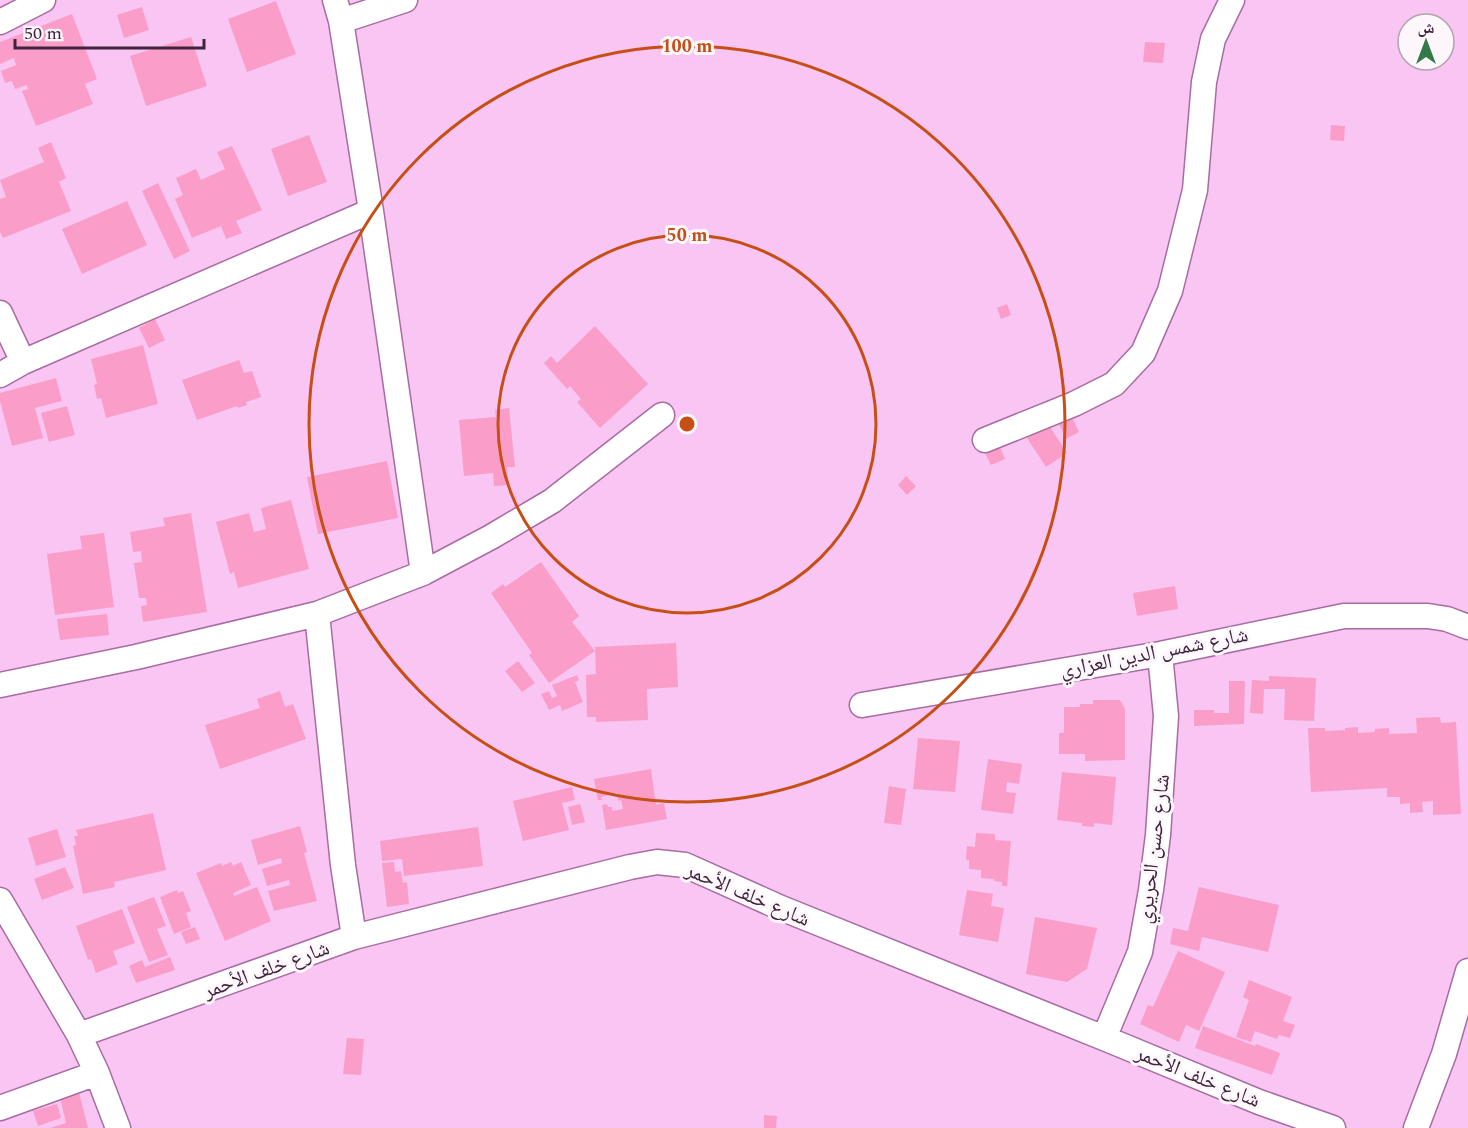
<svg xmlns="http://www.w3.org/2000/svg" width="1468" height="1128" font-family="Spectral,'Noto Naskh Arabic',serif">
<rect width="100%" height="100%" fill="#f9c5f2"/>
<path fill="#fa9ec9" d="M276,1l20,53 -49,18 -19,-53z
M142,7l7,23 -25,8 -7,-23z
M72,14l25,65 -12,5 8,20 -57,22 -14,-35 6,-2 -1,-4 -12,4 -3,-8 -7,2 -4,-12 15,-6 -2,-7 -14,6v-22z
M191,37l16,49 -61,20 -16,-50z
M1145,42l20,1 -2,20 -20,-1z
M1331,125l14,1 -1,15 -14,-1z
M309,135l18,47 -39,14 -17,-47z
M51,142l15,36 -7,4 12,29 -68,27 -3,-6v-33l6,-2 -6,-17 44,-18 -6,-14z
M232,146l30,64 -26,11 6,12 -16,6 -5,-13 -29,12 -17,-39 8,-4 -7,-17 20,-9 5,11 24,-11 -8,-17z
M158,183l32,68 -16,8 -32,-68z
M127,201l20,44 -65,29 -20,-45z
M1007,304l4,11 -10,4 -4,-11z
M155,319l10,21 -16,8 -10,-20z
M595,326l53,58 -48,44 -23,-26 4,-3 -11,-13 -3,3 -23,-26 7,-7 6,7z
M143,345l15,59 -52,14 -5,-20 -4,1 -3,-14 3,-1 -6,-25z
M239,360l5,13 8,-2 9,26 -15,5 1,3 -9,3 -1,-2 -40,14 -15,-40z
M56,378l6,23 -27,7 8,30 -31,8 -12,-45v-8z
M67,406l8,29 -26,7 -8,-29z
M509,408l6,59h-8l2,18 -15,1 -1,-13 -29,3 -5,-56 37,-3 -1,-7z
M1072,417l7,15 -13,7 -7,-15z
M1048,424l19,29 -21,14 -19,-29z
M999,445l6,14 -14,6 -7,-14z
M387,461l11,57 -80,16 -11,-57z
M906,476l10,10 -9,9 -9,-10z
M291,500l18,69 -71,19 -4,-16 -4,2 -14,-52 33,-9 5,19 12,-3 -5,-21z
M191,513l16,99 -64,10 -2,-16 6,-1 -1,-7h-7l-5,-35 8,-1 -1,-11 -8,1 -3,-20 35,-6 -2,-8z
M104,533l10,74 -59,8 -8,-61 35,-5 -2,-13z
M541,562l38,54 -7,6 23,29 -46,32 -20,-28 3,-2 -41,-60 12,-9 2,3z
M1175,586l3,23 -41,7 -4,-23z
M107,614l2,21 -49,5 -3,-21z
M676,643l2,44 -31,2 1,31 -52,2v-5h-9l-1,-42 10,-1 -1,-27z
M518,661l17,22 -13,9 -17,-21z
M577,675l2,5 -4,2 8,20 -21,9 -2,-6 -11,5 -8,-16 8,-3 3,7 5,-2 -5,-11z
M1269,676l47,2 -2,43 -30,-1 1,-31h-21l-1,25 -13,-1 2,-33 17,1z
M1229,681h16l-1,43 -50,2v-16h20v3h15z
M280,691l5,16 8,-3 13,35 -86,30 -15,-44 55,-17 -3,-9z
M1093,700h27l5,9v51l-40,1v-7h-26v-21h5v-26h16v-3h13z
M1440,717l1,6 15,-1 5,92 -28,1v-14l-11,1 1,10 -13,1v-10l-10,1v-7h-13v-9l-76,4 -3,-64h17v3l20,-1v-2l13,-1v6l17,-1v-3l14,-1v6l28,-1 -1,-15z
M918,738l42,3 -5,51 -42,-3z
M988,759l34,5 -3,20 -12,-2 -1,10 10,1 -3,21 -32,-4z
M651,769l5,36 8,-2 3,16 -61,11 -4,-25 5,-1 1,3h4v4l11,-2 -2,-9 -3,1 -1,-8 -16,4 1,3h-4l-4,-21z
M1062,772l54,5 -4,48 -18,-2v4l-12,-1v-3l-25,-3z
M889,786l17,3 -5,36 -17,-2z
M572,787l3,13 -13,3 7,27 -46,11 -10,-40z
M580,804l5,18 -13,3 -4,-18z
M153,813l13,57 -52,12 1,5 -32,7 -10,-48 3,-1 -2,-9h4l-2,-6z
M300,826l7,26 -3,1 13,48 -43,10 -6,-20 22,-6 -1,-5 -22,6 -5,-17 20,-6 -1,-5 -23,7 -7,-25z
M478,827l5,39 -79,10 -2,-17 -20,2 -2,-20z
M57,829l9,28 -30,9 -8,-28z
M976,833l19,1v6l16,1 -4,45h-5v-4l-8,-1v-2l-13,-1v-8l-12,-1v-9h-3l1,-14 8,1z
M231,862l2,4 8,-4 10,23 -18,8 1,3 23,-9 14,34 -46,20 -29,-68 25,-10 1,3z
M394,862l1,10 6,-1 2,12 4,-1 2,22 -22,3 -5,-44z
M65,867l9,21 -32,12 -8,-21z
M1199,887l80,18 -11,47 -66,-15 -3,14 -29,-7 3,-16 15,3z
M177,890l1,3 5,-2 8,20 -5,2 5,14 -17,7 -14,-37z
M967,890l26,4 -2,12 13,2 -6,34 -39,-7z
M154,897l12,29 -9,3 11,26 -19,7 -22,-55z
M122,909l13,34 -22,8 5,13 -22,9 -5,-14 -3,1 -12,-34z
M1035,917l62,11 -10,41 -20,13 -41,-8z
M195,927l5,12 -14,5 -5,-12z
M1178,951l47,21 -26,59 -13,-6 -7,17 -39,-18 8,-19 5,2z
M170,957l5,13 -39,13 -7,-17 13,-6 3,7z
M1249,980l43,17 -9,24 12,4 -5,13 -11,-3 -2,4 -22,-8 -4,11 -15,-5 13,-37 -6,-3z
M1203,1026l52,20 1,-2 24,9 -8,22 -77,-27z
M347,1038l17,1 -3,36 -18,-1z
M78,1088l10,40h-38l16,-5 -7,-30z
M57,1104l4,14 -23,8 -5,-15z
M764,1115l13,1 -1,12h-12z"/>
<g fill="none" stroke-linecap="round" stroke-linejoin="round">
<g stroke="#a86ca2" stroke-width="27">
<path id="street" d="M335,0l6,21 30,190 52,362
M341,21l64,-21
M0,22l43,-22
M0,313l23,49
M0,375l23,-13 348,-151
M985,440l89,-36 40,-20 29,-31 27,-62 25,-101 9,-108 9,-43 19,-39
M317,614l26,251 11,72
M0,685l136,-28 181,-43 106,-41 68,-36 61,-36 110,-86
M862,705l298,-51 184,-38h84l19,3 21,8
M0,900l79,135 18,38 21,55
M79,1035l275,-98 276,-70 27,-5 28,3 96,43 323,130 155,64 74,26
M1104,1038l36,-86 11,-62 7,-55 8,-119 -6,-62
M0,1108l97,-35
M1416,1128l28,-74 24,-83"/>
</g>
<use href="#street" stroke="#fff" stroke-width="24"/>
</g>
<g fill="none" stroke="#c64f16" stroke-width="3">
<circle cx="687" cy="424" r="189"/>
<circle cx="687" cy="424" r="378"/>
</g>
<g text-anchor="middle" stroke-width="6" stroke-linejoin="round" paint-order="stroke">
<g font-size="21" fill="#3e253c" stroke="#fdf7fc">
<text transform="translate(1154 652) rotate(-11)" y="7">شارع شمس الدين العزاري</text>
<text transform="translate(1153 849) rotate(-83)" y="7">شارع حسن الحريري</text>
<text transform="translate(748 894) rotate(23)" y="7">شارع خلف الأحمر</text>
<text transform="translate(266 969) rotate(-20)" y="7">شارع خلف الأحمر</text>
<text transform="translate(1198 1076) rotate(22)" y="7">شارع خلف الأحمر</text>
</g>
</g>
<circle cx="687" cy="424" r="9" fill="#c64f16" stroke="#fdf7fc" stroke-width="3"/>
<g font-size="18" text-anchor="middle" font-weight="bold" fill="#c64f16" stroke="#fdf7fc" stroke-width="6" stroke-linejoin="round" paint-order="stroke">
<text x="687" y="52">100 m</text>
<text x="687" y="241">50 m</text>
</g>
<g transform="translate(1426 42)"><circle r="28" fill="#fdf7fc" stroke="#b1a3af" stroke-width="1.5"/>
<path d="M0-4.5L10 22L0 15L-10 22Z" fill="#327a47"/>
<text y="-9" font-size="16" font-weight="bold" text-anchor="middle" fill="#3e253c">ش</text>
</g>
<path d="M15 39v9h189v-9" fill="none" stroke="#3e253c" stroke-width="3"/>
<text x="24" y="39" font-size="18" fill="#3e253c" stroke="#fdf7fc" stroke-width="4.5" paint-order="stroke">50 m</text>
</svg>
